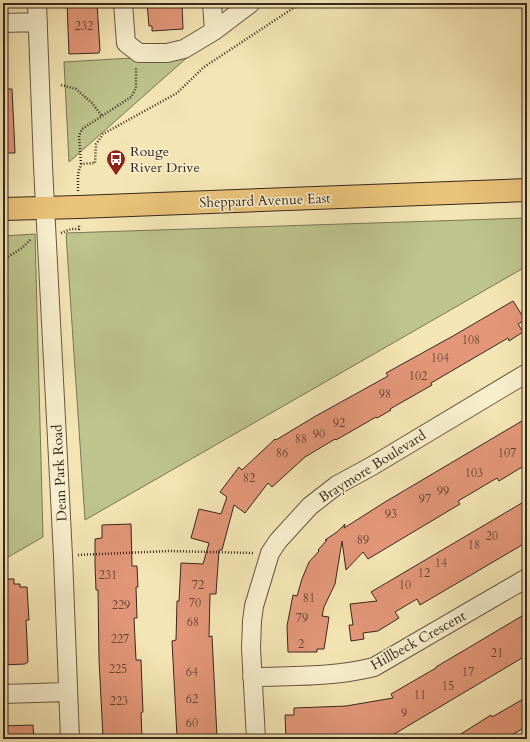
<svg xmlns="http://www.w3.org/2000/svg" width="530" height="742" font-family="Cardo,serif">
<rect width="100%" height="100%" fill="#f4e6b4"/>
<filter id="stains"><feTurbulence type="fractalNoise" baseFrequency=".005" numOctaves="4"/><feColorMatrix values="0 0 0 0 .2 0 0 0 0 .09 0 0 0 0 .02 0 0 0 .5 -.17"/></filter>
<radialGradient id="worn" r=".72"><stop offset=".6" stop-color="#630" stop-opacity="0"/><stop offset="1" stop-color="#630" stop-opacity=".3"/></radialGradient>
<path fill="#bdc48c" stroke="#7a7655" d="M200,46l-131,116 -5,-100 102,-6z
M527,218v48l-442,254 -19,-287z
M35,234l8,303 -40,23v-324z"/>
<path fill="#e39778" stroke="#38271e" d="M67,3h30l3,47 -1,3 -30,1z
M147,3h35l1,26 -31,2v-5h-3z
M3,89h9l3,64h-12z
M513,301l12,19 -7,4 5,8 -14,9 -1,-3 -77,45 1,2 -42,24 1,1 -14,8 -1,-1 -40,23 -1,-1 -30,18 -33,30 -4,-4 -23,30 -11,-8 -12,45h-3l-3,44h-6l-1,43 3,-1 5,101 -16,1v-2l-24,1 -5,-96 4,-1 1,-39h2l2,-38 22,1 6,-21 -18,-5 8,-29 22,5 6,-17 -7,-5 19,-25 3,3 33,-31 1,1 38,-23 74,-41 -2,-3 67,-37z
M527,418v46l-28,17 -2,-3 -39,23 2,3 -92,55 -5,-7 -17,18 -4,-29 -7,43 -11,23 -2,9 7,1 -5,32h-7v3h-29l-1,-26 6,-31 4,1 5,-17 7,-17 10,-11 -1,-1 9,-10h-2l12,-8 8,-8 -1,4 41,-26z
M527,500v42l-107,63 -3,-6 -22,13 4,6 -21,13 -15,2 1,6 -13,2 -2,-16h4l-3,-21 27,-3 -6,-9z
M131,524l1,42h5l1,21h-2l1,31h-3l2,42h5l2,52 -2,1 1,26h-29v-2h-10l-4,-77 -1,-70h-2l-1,-26v-25l7,-1v-13z
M3,579h11v5h6v3h7l2,33h-3l2,42 -3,2 -22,1z
M527,613v42l-136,81 1,3h-106l-1,-24h9v-7l52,-2 47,-8 -2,-4 45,-26v-1z
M527,697v29l-17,10 -2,-2 -9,5h-46l38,-24 1,2z
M33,725l1,14h-31v-13z"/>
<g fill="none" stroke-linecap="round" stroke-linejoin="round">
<g stroke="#675744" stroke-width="20">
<path id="minor" d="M37,3l6,163 20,390 7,183
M123,3l3,40 13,10h28l17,-4 30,-18 37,-28
M212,3l2,28
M3,23l35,-1
M252,677c41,-1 83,0 122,-10l153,-89
M3,694l64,-2
M256,739l-5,-91 1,-27 2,-15 16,-53 8,-12 32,-35 27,-21 35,-19 155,-93"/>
</g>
<g stroke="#38271e" stroke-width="24">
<path id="major" d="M3,209l76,-2 448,-17"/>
</g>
<path stroke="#38271e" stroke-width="2.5" stroke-dasharray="1 2" stroke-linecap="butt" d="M61,85l15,4 16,14 10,13
M81,164l-2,-28 3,-7 49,-32 5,-9v-21
M78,191v-17l3,-10 14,-1 1,-19 7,-10 74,-41 27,-26 97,-64
M61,233l10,-4h8v-5
M3,260l19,-12 9,-9
M78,555l91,-4 85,2"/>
<use href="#minor" stroke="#f8efce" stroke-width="18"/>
<use href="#major" stroke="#eac37a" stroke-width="22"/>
</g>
<defs>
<g id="bus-pin" transform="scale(1)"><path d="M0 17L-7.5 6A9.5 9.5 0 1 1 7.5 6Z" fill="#8f2418" stroke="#f8efce"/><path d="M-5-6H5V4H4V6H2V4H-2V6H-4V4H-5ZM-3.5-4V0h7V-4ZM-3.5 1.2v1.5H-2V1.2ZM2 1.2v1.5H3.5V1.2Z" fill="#fff"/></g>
</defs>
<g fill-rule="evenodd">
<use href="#bus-pin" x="116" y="159"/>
</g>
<g text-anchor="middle" stroke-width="3" stroke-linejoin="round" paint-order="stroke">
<g font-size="12" fill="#634334">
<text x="84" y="30">232</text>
<text x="471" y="344">108</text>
<text x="440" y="362">104</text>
<text x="418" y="380">102</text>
<text x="385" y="398">98</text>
<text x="339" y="427">92</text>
<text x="319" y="438">90</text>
<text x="301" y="443">88</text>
<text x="282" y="457">86</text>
<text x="507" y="457">107</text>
<text x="474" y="477">103</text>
<text x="249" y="482">82</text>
<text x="443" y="495">99</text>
<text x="425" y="503">97</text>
<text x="391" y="518">93</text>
<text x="492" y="540">20</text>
<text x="363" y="544">89</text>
<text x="474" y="549">18</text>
<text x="441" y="567">14</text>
<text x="424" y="577">12</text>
<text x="108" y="579">231</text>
<text x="198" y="589">72</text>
<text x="405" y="589">10</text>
<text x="309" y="602">81</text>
<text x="195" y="607">70</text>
<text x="121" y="609">229</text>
<text x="302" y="622">79</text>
<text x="193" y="626">68</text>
<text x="120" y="643">227</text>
<text x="301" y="648">2</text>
<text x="497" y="657">21</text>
<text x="118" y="673">225</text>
<text x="192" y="676">64</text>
<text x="468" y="676">17</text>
<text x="448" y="690">15</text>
<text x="420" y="699">11</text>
<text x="192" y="703">62</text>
<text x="119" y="705">223</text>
<text x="404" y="717">9</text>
<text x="192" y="727">60</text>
</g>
<g font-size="14" fill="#38271e" stroke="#f8efce" text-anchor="start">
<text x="130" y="156">Rouge<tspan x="130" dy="16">River Drive</tspan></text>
</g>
<g font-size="14" fill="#38271e" stroke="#f8efce">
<text transform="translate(265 200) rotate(-2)" y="5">Sheppard Avenue East</text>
<text transform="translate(372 466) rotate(-32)" y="5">Braymore Boulevard</text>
<text transform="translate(59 473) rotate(-93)" y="5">Dean Park Road</text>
<text transform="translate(418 640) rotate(-29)" y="5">Hillbeck Crescent</text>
</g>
</g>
<rect width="530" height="742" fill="none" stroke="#f4e6b4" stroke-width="16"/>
<rect x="4" y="4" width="522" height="734" fill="none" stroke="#38271e" stroke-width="2"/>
<rect x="8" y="8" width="514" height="726" fill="none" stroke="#38271e"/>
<rect width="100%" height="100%" filter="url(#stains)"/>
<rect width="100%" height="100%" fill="url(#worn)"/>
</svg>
